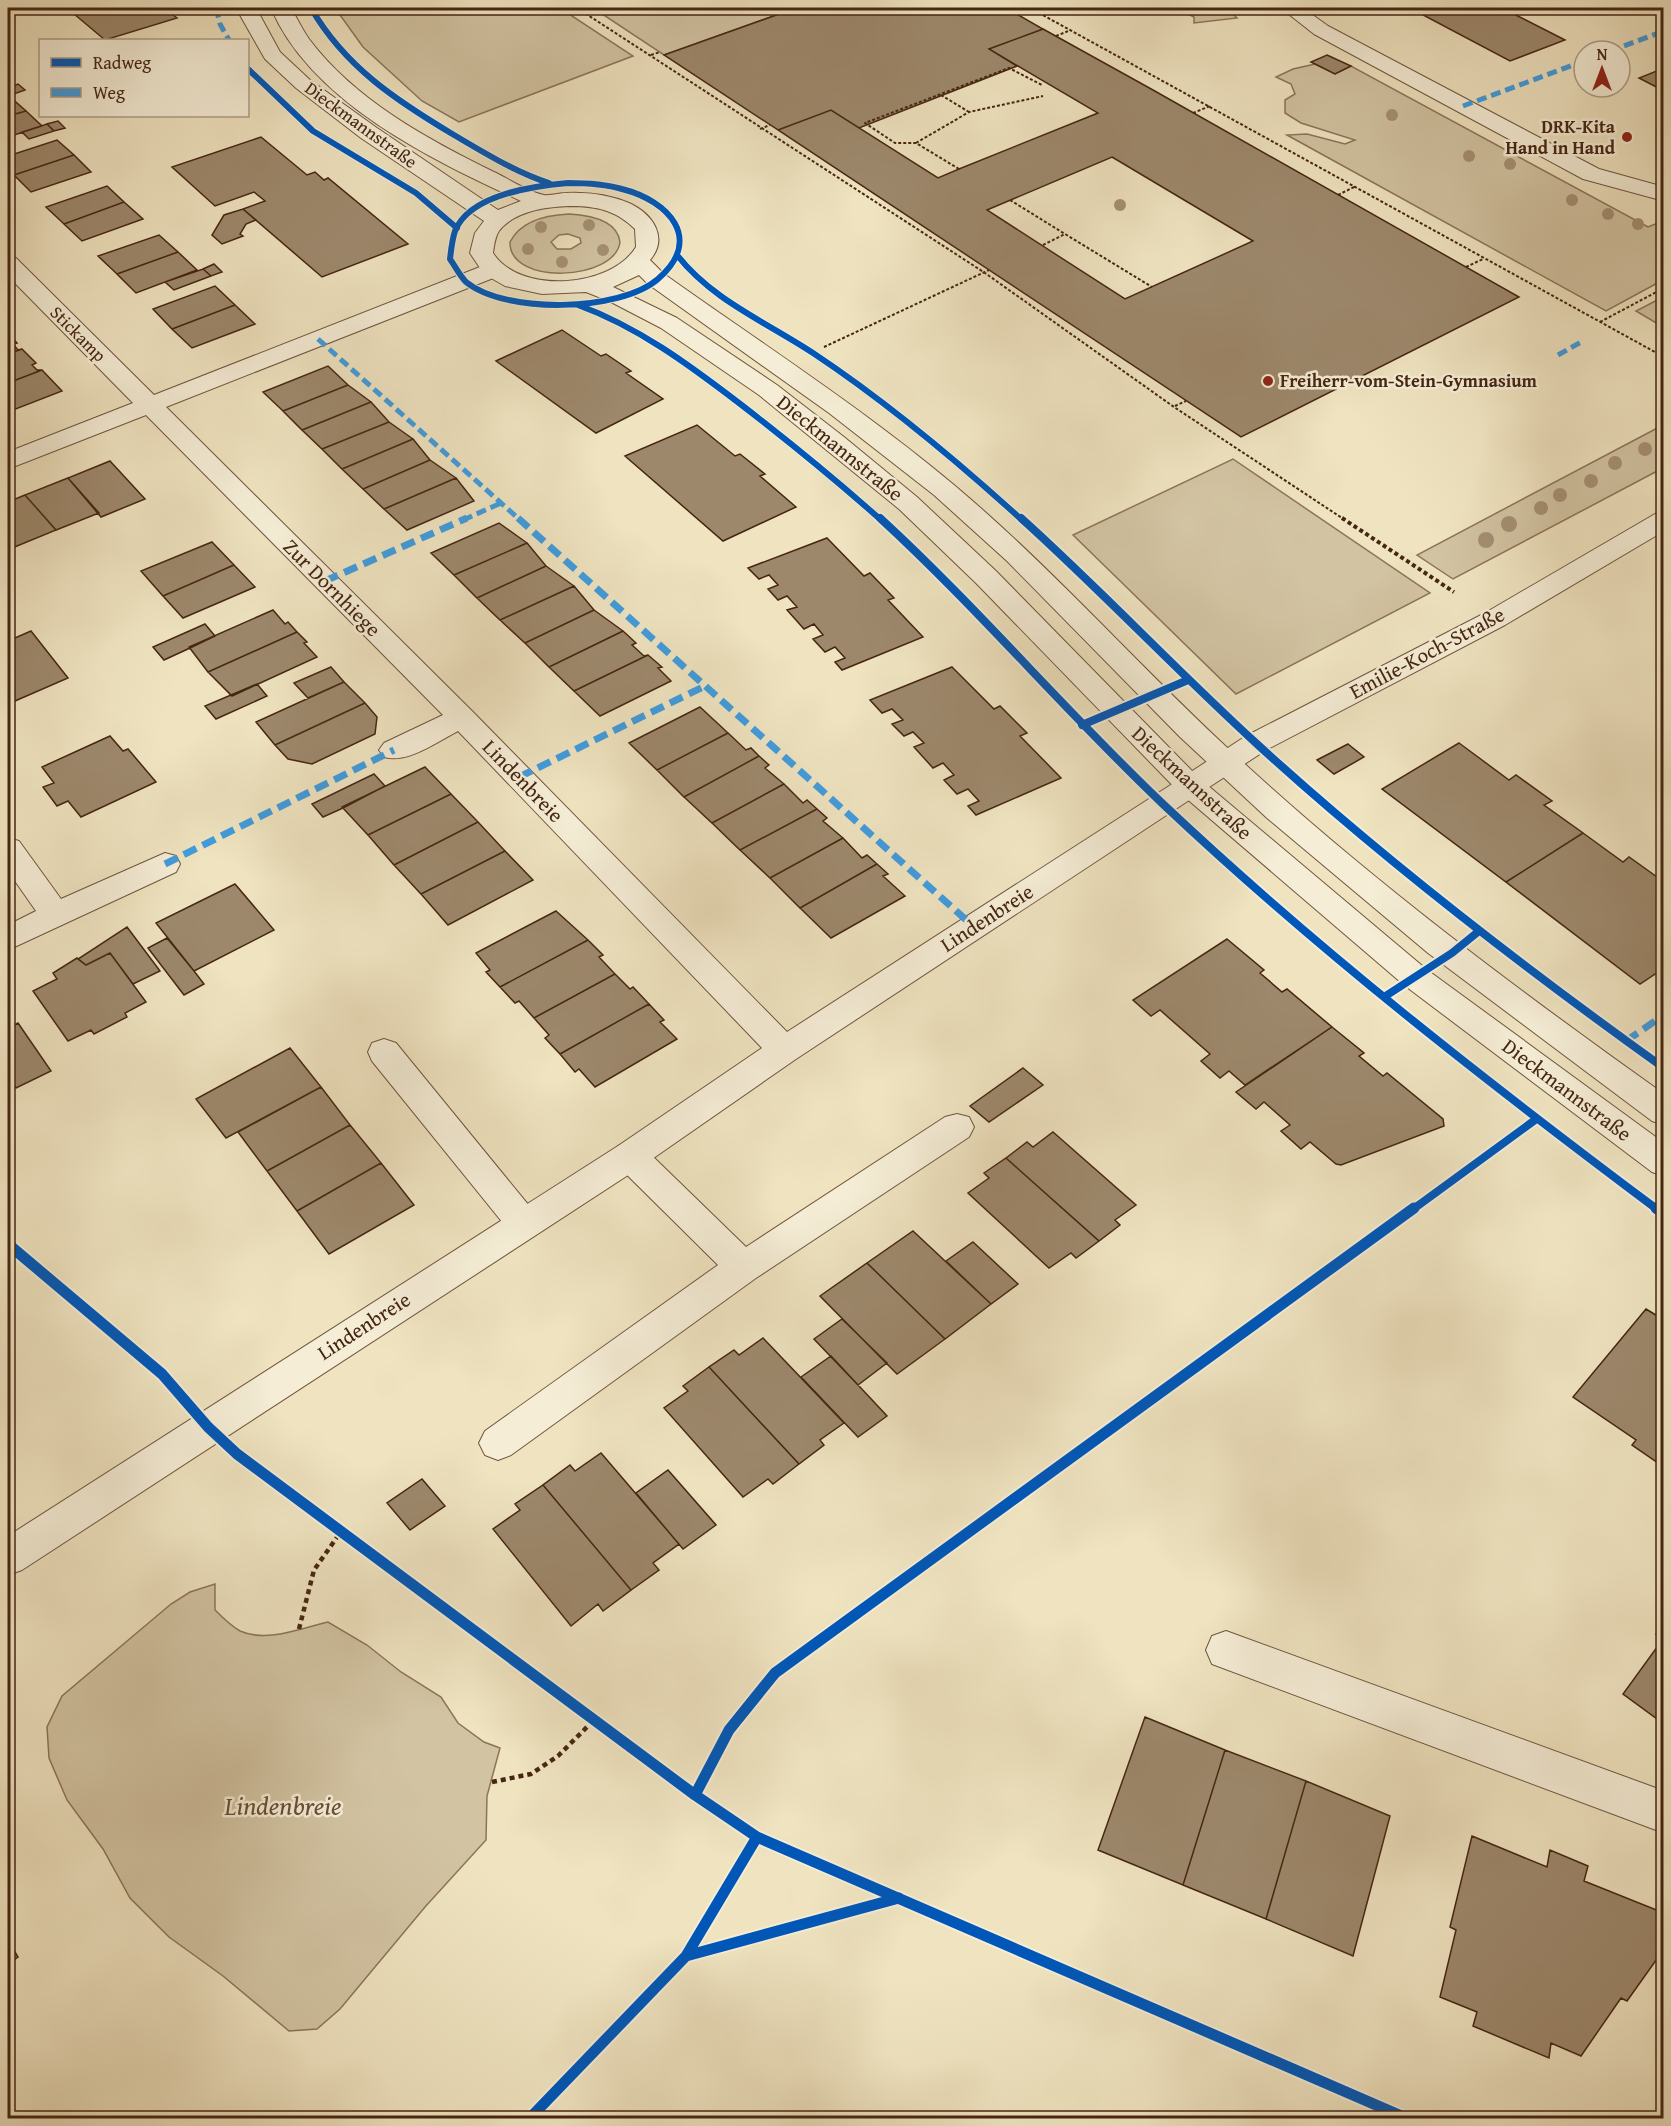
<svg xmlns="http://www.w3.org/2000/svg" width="1671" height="2126" font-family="'Gentium Book Plus',serif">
<rect width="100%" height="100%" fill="#efe3c0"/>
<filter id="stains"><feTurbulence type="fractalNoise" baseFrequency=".00333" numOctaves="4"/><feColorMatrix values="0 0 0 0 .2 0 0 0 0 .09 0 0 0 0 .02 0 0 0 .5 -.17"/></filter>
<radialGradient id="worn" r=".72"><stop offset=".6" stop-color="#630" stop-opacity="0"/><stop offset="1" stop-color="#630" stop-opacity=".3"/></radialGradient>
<path fill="#d2c3a2" stroke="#8c745a" stroke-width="1.5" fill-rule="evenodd" d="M335,8h225l73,48 -174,66 -37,-21 -59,-54z
M593,8h203l-132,47z
M1175,8h52l10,10 -43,5v-6z
M1315,64l20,10 16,-8 297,161 15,-6v59l-57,31 -319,-176 20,-1 38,10 10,-4 -54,-17 -16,-10v-13l10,-6 -4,-10 -15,-7 17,-8z
M569,214c18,1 48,5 51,28 -5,39 -111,44 -110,0 11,-22 37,-27 59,-28zM559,235l9,-1 12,4 1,5 -10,6h-14l-6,-7z
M1663,297v30l-27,-16z
M1663,425v43l-210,111 -36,-24z
M1233,459l197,134 -194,101 -163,-159z
M215,1584v26c7,7 16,16 25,21 27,12 62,-3 88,-9l39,23 34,27 40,25 17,26 26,19 16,6 -13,48 -1,44 -61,67 -85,102 -23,20 -28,2 -66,-55 -54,-39 -39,-39 -27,-49 -36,-49 -18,-42 -2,-31 15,-31 109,-92 19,-12z"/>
<path fill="#9d886c" stroke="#452612" stroke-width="1.5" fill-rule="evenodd" d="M67,8h97l13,10 -72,22z
M796,8h210l37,21 -54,20 28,17 -158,62 -28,-18 -53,20 -114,-75z
M1410,8h92l63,32 -55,21z
M1043,29l110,61 366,207 -278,140 -463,-307 53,-20 107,68 21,-9 139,-56 -109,-64zM1112,157l141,84 -128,58 -138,-89z
M1327,55l24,11 -16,8 -24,-12z
M1664,68v23l-25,-13z
M18,84l7,6 -11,4 -6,-6z
M8,96h1l17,15 -18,5z
M26,111l16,15 -34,11v-21z
M58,121l7,7 -11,3 -7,-7z
M47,124l7,7 -25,8 -7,-7z
M261,137l46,38 8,-3 9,8 4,-2 80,66 -86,33 -79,-68 22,-8 -11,-9 -39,14 -43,-39z
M57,140l17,15 -60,20 -6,-6v-13z
M74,155l17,17 -60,20 -17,-17z
M107,186l17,16 -60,22 -18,-17z
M124,202l19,17 -61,22 -18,-17z
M243,209l13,11 -10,4 -6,10 3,2 -21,8 -10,-9 12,-20z
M159,235l19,17 -61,22 -19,-18z
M178,252l19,18 -61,23 -19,-19z
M214,264l8,8 -11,4 -8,-7z
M203,269l8,7 -37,14 -9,-8z
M215,286l20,19 -63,24 -19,-20z
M235,305l20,19 -63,24 -20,-19z
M562,330l39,26 5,-2 25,17 -5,2 37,26 -67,34 -100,-72z
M8,333l9,10 -4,1 5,6 4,-1 -14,5z
M22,349l14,14 -4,2 5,5h5l-34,13v-29z
M328,366l20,19 -65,26 -20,-19z
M42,370l20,21 -54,21v-29z
M348,385l23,17 -69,28 -19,-19z
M371,402l18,20 -67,27 -20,-19z
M389,422l24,17 -71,30 -20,-20z
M697,425l38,31 5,-2 25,20 -5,2 36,31 -73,34 -98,-85z
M413,439l17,21 -67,29 -21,-20z
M430,460l26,18 -72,31 -21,-20z
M110,461l35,38 -44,18 -33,-39z
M68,478l31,35 -43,17 -31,-35z
M456,478l18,23 -67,29 -23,-21z
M25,495l31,35 -44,18 -4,-4v-42z
M499,523l28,20 -73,32 -23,-22z
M827,538l37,38 6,-3 24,25 -6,2 35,37 -81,33 -7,-8 10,-4 -10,-11 -10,5 -12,-13 10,-4 -9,-11 -10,5 -17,-19 10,-3 -10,-11 -9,4 -10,-11 10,-4 -9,-10 -10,4 -11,-11z
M212,542l22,23 -71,31 -22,-25z
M527,543l19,23 -69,32 -23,-23z
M234,565l21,22 -72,31 -20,-22z
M546,566l28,20 -74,34 -23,-22z
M574,586l20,24 -69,33 -25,-23z
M273,610l12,14 3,-2 9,10 -89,40 -19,-25z
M594,610l29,21 -74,36 -24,-24z
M205,624l10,12 -25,12 -26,12 -11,-13z
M31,631l37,47 -60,26v-63z
M623,631l13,12 -4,2 12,11 4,-1 -74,36 -25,-24z
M297,632l10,10 -3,1 13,14 -85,39 -24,-24z
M648,655l14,12 -4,1 13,13 -71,35 -26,-25z
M331,667l13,15 -36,16 -14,-15z
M952,667l42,42 6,-3 27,27 -7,3 41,42 -85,37 -8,-9 11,-5 -11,-12 -11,5 -13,-14 10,-5 -11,-12 -10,5 -19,-21 10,-4 -11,-11 -9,4 -12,-12 11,-4 -11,-11 -10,4 -12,-13z
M344,682l21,21 -90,42 -19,-23z
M257,684l10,12 -51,23 -11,-13z
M365,703l12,14 -2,17 -63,30 -24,-5 -13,-14z
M700,707l28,26 -71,37 -28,-27z
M728,733l18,17 5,-2 8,8 -75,41 -27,-27z
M110,736l13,15 5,-2 28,33 -75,35 -13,-16 -11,5 -14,-19 11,-4 -12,-16z
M1459,743l50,37 7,-5 36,26 -8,4 39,28 -77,49 -124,-93z
M1348,744l16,13 -30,17 -17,-14z
M759,756l10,9 -4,3 19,16 -72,39 -28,-26z
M425,767l26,27 -83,41 -26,-28z
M374,774l11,12 -42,22 -20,9 -11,-13z
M784,784l19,19 4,-3 10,9 -77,41 -28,-27z
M451,794l27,28 -84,43 -26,-30z
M817,809l10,9 -4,3 20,17 -73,40 -30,-28z
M478,822l27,29 -84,43 -27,-29z
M1583,833l40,29 6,-5 35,25 -3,8 3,2v76l-24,16 -134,-102z
M843,838l19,20 5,-3 10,9 -77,44 -30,-30z
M505,851l28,29 -85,45 -27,-31z
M877,864l11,10 -5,2 22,20 -74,42 -31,-30z
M235,884l39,46 -80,41 -38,-48z
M556,911l32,29 -88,47 -14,-15 4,-2 -14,-17z
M127,927l33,44 -27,13 -23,-31 -24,12 -8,-6z
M167,938l27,33 10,13 -20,11 -36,-47z
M1227,939l37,31 -4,3 22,19 5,-3 45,38 -87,58 -16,-14 -9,7 -19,-17 9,-7 -50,-44 -9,6 -18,-16z
M588,940l15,15 -4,2 16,17 -81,44 -15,-17 -4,2 -15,-16z
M110,953l36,49 -21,11 2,4 -33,17 -3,-4 -23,11 -35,-50 24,-12 -4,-6 24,-15 9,7z
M615,974l15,15 3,-2 16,17 -89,50 -15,-16 4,-3 -15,-17z
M649,1004l15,16 -4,2 17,17 -82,48 -16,-18 -4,3 -15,-18z
M18,1023l33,48 -35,17 -8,-12v-48z
M1332,1027l32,26 -5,3 24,20 4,-3 56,46 1,7 -103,39 -5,-1 -26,-22 -9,7 -20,-18 9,-6 -26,-23 -8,7 -20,-17z
M290,1048l31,39 -95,51 -30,-39z
M1023,1068l20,17 -54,37 -19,-16z
M321,1087l29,38 -83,46 -29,-39z
M350,1125l31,38 -84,48 -30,-40z
M1053,1132l83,73 -21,15 5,5 -21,16 -93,-83 21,-16 6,5z
M1006,1158l93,83 -23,17 -5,-5 -22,15 -81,-75 21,-15 -5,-5z
M381,1163l33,42 -85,49 -32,-43z
M913,1231l78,73 -46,35 -78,-76z
M973,1242l45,42 -27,20 -45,-43z
M867,1263l78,76 -48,35 -77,-78z
M1646,1309l18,11v147l-32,-22 4,-5 -63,-43z
M842,1319l45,44 -29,22 -44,-46z
M763,1338l81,85 -24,17 4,5 -25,19 -90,-97 25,-17 5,5z
M831,1356l56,60 -29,21 -57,-60z
M709,1367l90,97 -26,20 -5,-5 -25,18 -79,-89 24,-17 -5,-5z
M601,1453l78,91 -26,19 6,7 -28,20 -88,-105 27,-20 5,6z
M668,1470l48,55 -33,24 -47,-56z
M422,1479l23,27 -35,24 -23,-27z
M543,1485l88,105 -28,21 -5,-7 -27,22 -78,-97 27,-19 -5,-6z
M1664,1625v99l-41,-30 40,-55 -7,-5z
M1145,1717l80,33 -42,135 -85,-35z
M1225,1750l81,31 -40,138 -83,-34z
M1306,1781l84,35 -37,140 -87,-37z
M1472,1836l75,31 3,-17 38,16 -4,15 80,32v36l-37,52 -6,-3 -40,58 -30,-13 -2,15 -76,-32 4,-14 -37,-15 16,-67 -6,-3z
M8,1940l10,17 -10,7z"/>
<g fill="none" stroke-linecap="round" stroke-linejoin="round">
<g stroke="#70553e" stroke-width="2">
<path id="service" d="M1281,8h22l25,18 271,143 65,18v14l-81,-22 -269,-145z
M1664,512v19l-159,94 -239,125 -66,43 -10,3 -10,-3 -5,-7 5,-7 66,-43 239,-123 170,-99z
M384,1039l12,4 139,170 6,10 -6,10 -12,4 -12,-4 -139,-172 -4,-9 4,-9z
M957,1114l12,3 5,10 -5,10 -213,141 -245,177 -13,5 -13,-5 -6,-12 6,-12 233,-166 -100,-99 -5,-10 5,-10 12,-4 12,4 104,101 199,-130z
M1226,1631l438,160v42l-452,-169 -6,-14 6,-14z"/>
</g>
<g stroke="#70553e" stroke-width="2">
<path id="minor" d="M8,256l8,2 138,137 331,-130h16l4,5 -4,5 -335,132 306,304 315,321 393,-253 10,-3 10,3 5,7 -5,7 -404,266 -154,107 -620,404 -14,5v-39l610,-390 144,-98 -304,-317c-21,11 -51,33 -74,26l-5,-7 5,-7 59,-28 -297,-300 -138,54v-17l125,-49 -125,-127z
M8,838l11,3 42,58 104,-46 11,3 4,8 -4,8 -168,78v-25l28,-14 -28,-40z"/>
</g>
<g stroke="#70553e" stroke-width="2">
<path id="tertiary" d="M236,8h20l24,44 30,28 67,48 121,82 23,-9c-89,-41 -210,-99 -250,-193h20c6,10 11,21 18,31 46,61 118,100 185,133 15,7 34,20 50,23 6,1 16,-2 22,-2 21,-1 44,2 63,10 24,11 40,35 21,57l14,14c97,69 198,134 290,211 99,83 185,182 281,270 134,124 280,233 429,339v31l-12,-4 -224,-168 -161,-135 -87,-81 -173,-176 -73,-66 -105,-82 -181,-129 -9,-9 -26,12 64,31 100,67 67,52 73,60 79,74 204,208 226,190 238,174v33l-12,-4 -248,-187 -224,-192 -204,-210 -77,-74 -140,-114 -98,-67 -50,-26 -25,-10 -44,2 -37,-8 -21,-12 -14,-21 5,-20 9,-12 -123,-83 -65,-50 -31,-29zM577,206c23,1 41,6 58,23l1,18c-25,41 -116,48 -143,6 1,-7 2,-16 6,-22 17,-22 53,-25 78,-25z"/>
</g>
<path stroke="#452612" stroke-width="2" stroke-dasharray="3 2" stroke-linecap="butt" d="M577,8l408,265 189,134 171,113
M1030,8l634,349
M1056,36l15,-6
M651,55l9,-3
M941,95l28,17
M1193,113l17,-7
M760,129l10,-4
M916,143l53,-31 74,-16
M959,169l-43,-26h-21l-30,-20 144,-55 33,17
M1338,195l16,-8
M1010,200l55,34
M1043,245l22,-11 87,53
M1466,267l17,-8
M1600,322l64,-34
M824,347l165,-77
M1175,406l11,-5"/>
<path stroke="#452612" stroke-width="4" stroke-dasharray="4 3" stroke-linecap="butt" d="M1342,518l112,74"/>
<path stroke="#452612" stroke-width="4.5" stroke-dasharray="5 4" stroke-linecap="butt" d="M299,1629l15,-59 26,-37
M492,1782l39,-8 27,-18 36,-36"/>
<use href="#service" fill="#f5edd6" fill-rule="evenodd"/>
<use href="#minor" fill="#f5edd6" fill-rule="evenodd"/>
<use href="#tertiary" fill="#f5edd6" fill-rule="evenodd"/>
<path stroke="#409cde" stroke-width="5" stroke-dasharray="10 5" stroke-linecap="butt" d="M216,8l4,16 9,16
M1610,51l54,-20
M1463,106l121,-45
M318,339l202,181
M1558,355l25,-14
M463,520l38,-17"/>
<path stroke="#409cde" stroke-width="7" stroke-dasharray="14 7" stroke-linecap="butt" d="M518,518l456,409
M325,581l142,-63
M519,777l186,-91
M165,864l229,-114
M1626,1041l38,-26"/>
<g stroke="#f5edd6" stroke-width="8">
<path id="cycleway-far2" d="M311,8c34,59 86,93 143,127 31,18 61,37 95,48
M248,69l65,62 103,62 41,35
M568,183c18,0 37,1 54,6 47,12 82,50 36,90 -38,33 -153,35 -192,3 -6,-6 -11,-16 -16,-23 1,-8 2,-19 5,-28 15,-37 79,-45 113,-48z
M677,255c35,45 89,67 136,98 74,49 143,107 209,167
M578,305c60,22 110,59 161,98 48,37 96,76 142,117"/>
</g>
<g stroke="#f5edd6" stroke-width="12">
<path id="cycleway-far1" d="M880,518c99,91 186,194 284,287 155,146 323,277 494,405
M1021,518c81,73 155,152 236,226 128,117 266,223 407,324
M1082,725l106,-45
M1384,997l68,-44 27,-22
M1412,1210l123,-90"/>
</g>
<g stroke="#f5edd6" stroke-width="15">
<path id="cycleway" d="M1656,1208l8,6
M8,1244l154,130 46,53 29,27 458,341 62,42 649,281
M695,1795l34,-65 46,-57 639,-465
M686,1956l71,-119
M530,2118l156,-162 213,-58"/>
</g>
<use href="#cycleway-far2" stroke="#0057b8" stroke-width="6"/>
<use href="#cycleway-far1" stroke="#0057b8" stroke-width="8"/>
<use href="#cycleway" stroke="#0057b8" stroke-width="11"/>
</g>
<g fill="#a59074">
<circle cx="1392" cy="115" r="6"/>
<circle cx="1469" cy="156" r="6"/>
<circle cx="1510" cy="164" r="6"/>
<circle cx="1572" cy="200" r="6"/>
<circle cx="1120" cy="205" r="6"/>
<circle cx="1608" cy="214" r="6"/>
<circle cx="1638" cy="224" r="6"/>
<circle cx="589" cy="225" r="6"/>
<circle cx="541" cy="227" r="6"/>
<circle cx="528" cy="249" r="6"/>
<circle cx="603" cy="250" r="6"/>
<circle cx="562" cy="262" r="6"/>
<circle cx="1645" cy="449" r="7"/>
<circle cx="1615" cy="463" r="7"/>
<circle cx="1591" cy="481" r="7"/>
<circle cx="1560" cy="495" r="7"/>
<circle cx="1541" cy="508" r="7"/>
<circle cx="1509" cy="524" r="8"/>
<circle cx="1486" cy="540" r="8"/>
</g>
<g fill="#8f2418" stroke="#f5edd6" stroke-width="2">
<circle cx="1627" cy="137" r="6"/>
<circle cx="1268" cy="381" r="6"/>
</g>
<g text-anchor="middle" stroke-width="5" stroke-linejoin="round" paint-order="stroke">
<g font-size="18" fill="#452612" stroke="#f5edd6">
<text transform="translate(361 125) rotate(36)" y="6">Dieckmannstraße</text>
<text transform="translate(78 334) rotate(45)" y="6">Stickamp</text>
</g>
<g font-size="18" font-weight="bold" fill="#452612" stroke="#f5edd6" text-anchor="end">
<text x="1615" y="133">DRK-Kita<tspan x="1615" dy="21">Hand in Hand</tspan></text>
<text x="1280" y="387" text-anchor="start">Freiherr-vom-Stein-Gymnasium</text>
</g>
<g font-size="21" fill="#452612" stroke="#f5edd6">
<text transform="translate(840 448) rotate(39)" y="7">Dieckmannstraße</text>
<text transform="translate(332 588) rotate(45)" y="7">Zur Dornhiege</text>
<text transform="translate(1427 653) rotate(-28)" y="7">Emilie-Koch-Straße</text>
<text transform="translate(523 781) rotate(46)" y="7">Lindenbreie</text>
<text transform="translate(1192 783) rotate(43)" y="7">Dieckmannstraße</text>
<text transform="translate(987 918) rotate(-33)" y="7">Lindenbreie</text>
<text transform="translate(1567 1090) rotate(37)" y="7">Dieckmannstraße</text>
<text transform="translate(364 1326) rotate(-33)" y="7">Lindenbreie</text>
</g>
<g font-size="26" font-style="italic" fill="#684d36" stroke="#f5edd6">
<text x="283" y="1815">Lindenbreie</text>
</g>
</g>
<rect width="1671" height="2126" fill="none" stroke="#efe3c0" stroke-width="30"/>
<rect x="9" y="9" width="1653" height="2108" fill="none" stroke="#452612" stroke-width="3"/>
<rect x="15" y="15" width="1641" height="2096" fill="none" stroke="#452612" stroke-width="1.5"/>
<rect x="39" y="39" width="210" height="78" fill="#f5edd6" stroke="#af9d88" stroke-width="1.5"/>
<rect x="51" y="58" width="30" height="9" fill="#0057b8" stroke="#af9d88" stroke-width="1.5"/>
<text x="93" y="69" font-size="18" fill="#452612">Radweg</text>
<rect x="51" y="88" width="30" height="9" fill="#409cde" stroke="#af9d88" stroke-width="1.5"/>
<text x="93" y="99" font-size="18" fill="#452612">Weg</text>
<g transform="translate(1602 69)"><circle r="28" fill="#f5edd6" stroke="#af9d88" stroke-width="1.5"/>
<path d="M0-4.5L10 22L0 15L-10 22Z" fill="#8f2418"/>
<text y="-9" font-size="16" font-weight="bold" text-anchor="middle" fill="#452612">N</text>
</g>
<rect width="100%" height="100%" filter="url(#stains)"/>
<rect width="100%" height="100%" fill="url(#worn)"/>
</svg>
